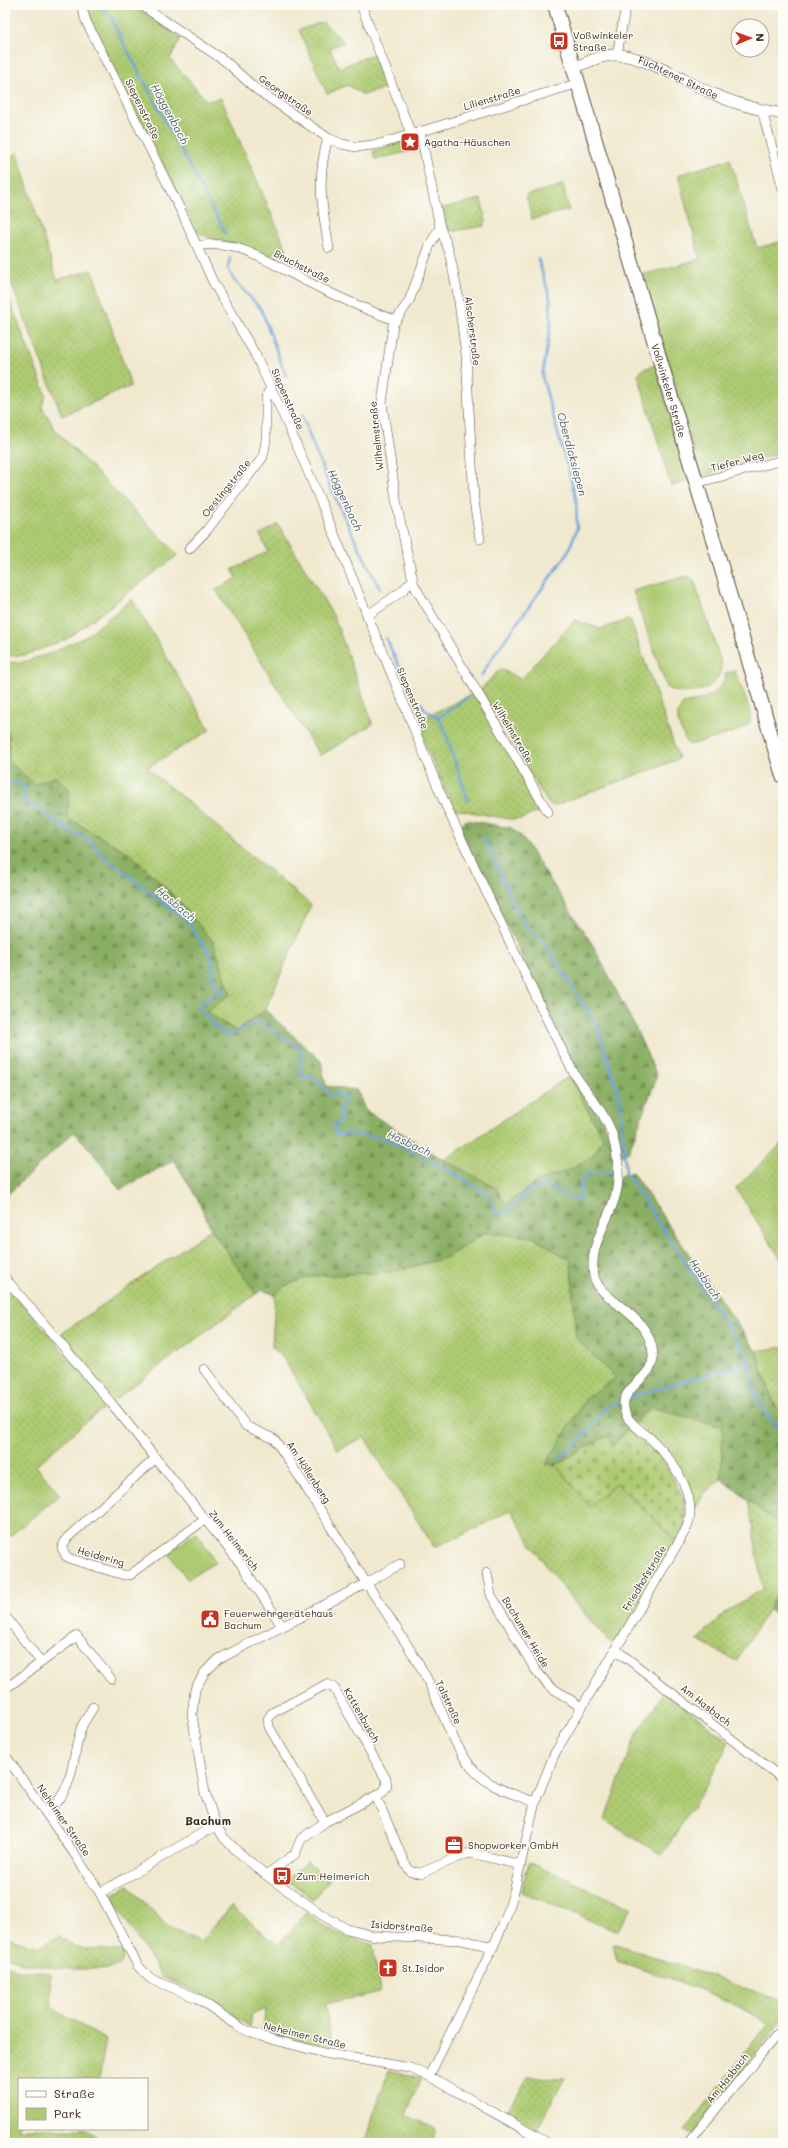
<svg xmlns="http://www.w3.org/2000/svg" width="788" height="2148" font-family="Mali,sans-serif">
<defs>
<pattern id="grass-dots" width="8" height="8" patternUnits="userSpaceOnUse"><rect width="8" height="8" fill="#adcb72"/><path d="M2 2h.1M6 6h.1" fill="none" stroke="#96ae62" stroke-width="1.8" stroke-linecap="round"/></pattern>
<pattern id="forest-firs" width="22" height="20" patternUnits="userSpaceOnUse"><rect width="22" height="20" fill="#8aaf64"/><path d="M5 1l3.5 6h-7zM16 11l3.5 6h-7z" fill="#728f52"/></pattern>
<pattern id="cemetery-stones" width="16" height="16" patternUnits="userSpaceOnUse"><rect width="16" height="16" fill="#adcb72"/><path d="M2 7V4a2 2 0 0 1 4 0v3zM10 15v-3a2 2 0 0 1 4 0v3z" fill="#96ae62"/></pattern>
</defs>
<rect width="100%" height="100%" fill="#fdfcf7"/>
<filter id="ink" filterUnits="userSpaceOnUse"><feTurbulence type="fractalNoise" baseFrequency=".025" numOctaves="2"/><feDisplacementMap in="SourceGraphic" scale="8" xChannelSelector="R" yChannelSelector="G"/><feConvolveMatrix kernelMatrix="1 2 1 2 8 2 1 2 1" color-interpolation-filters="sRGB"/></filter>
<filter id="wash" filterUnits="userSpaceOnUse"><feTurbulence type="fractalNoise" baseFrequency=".012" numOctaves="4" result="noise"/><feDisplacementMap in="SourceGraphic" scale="16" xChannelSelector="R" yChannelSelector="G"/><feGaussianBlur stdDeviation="0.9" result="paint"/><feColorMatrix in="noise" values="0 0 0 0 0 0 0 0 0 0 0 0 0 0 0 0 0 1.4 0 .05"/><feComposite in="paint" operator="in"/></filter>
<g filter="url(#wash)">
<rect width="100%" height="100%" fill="#f0e9cf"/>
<path fill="url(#grass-dots)" stroke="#747a48" d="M89,5h45l47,33 -11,21 37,42 14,-3 66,152 -19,6 -29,-11 -19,-4 -22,-8 -108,-211z
M323,22l21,20 -14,6 9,20 36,-15 13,34 -25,8 -15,-10 -21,9 -28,-64z
M17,153l40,127 35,-10 39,116 -69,30 -57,-149v-108z
M730,159l27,89 26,-7v211l-82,24 -59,-201 58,-16 -22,-84z
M563,185l6,25 -37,9 -6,-24z
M481,199l5,22 -2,5 -30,5 -8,-2 -4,-21z
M7,293l39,102 -4,12 14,24 122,124 -111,84 -41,16 -21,1v-362z
M656,365l32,116 -17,5 -33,-111 5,-6z
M278,524l56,93 39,107 -53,32 -104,-166 21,-12 -5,-8 36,-19 -8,-16z
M132,599l78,131 -63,38 164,137 -46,105 -29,21 -30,-19 7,-71 -44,-50 -40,-38 -62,-35 -12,-41 -21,7 -27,-24 2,-26 -4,-1v-71l15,1 28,-9 37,-17z
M630,619l49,140 -126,47 -5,-3 -68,-113 20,-21 21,10 54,-59 25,9z
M474,693l66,111v7l-19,8h-12l-55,-10 -39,-87z
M569,1076l34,62 -10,18 -25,15 -30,10 -32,24 -11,-18 -51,-27z
M783,1142v121l-47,-75z
M211,1229l45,65 -143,107 -52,-67z
M485,1233l49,4 37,24 5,78 40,39 -29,19 -41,67 10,1 33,41 27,-23 60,58 -62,106c-39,-43 -76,-86 -103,-137l-50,26 -27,11 -70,-110 -26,13 -54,-91 -12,-12 3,-52 9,-9 28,-10 80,-4 53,-14z
M5,1282l103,123 -25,19 -47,42 24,29 -55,45z
M783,1347v70l-10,-16 -17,-50z
M651,1407l72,20 -2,52 -15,13 -12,18c-7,-40 -27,-65 -59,-88z
M748,1500l35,27v55l-14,27 -33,52 -39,-21 27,-27 39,-24z
M665,1691l64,51 -22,43 -45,70 -58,-35 32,-85z
M529,1862l102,46 -13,23 -97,-39z
M128,1885l38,40 34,17 31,-36 47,39 28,-32 29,19 38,13 7,47 -55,12 8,45 -70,-17 2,-23 -13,6 -2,12 -49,-33 -39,-17 -48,-75v-8z
M5,1936l33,11 22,-11 16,12 48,3c0,5 -1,11 -6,14 -16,8 -78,3 -96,-2 -6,-2 -11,-5 -17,-7z
M613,1943l170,58v18l-91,115 -7,-3 82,-107c-44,-31 -99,-46 -150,-63z
M5,1965l14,5 31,3 2,35 54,32 -7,39h-80v50h67l19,14h-100z
M389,2070l32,8 -15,37 30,14 -4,14h-68z
M528,2077l37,1 -28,52 -32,-16z
M191,2138l31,5h-35z"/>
<path fill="url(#forest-firs)" stroke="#626c41" d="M5,733l4,1 -1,26 26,24 21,-7 15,12 -3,29 62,35 40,38 44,50 18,53 -24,18 29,19 29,-21 56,51 5,25 31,4 8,20 79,50 51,27 11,17 32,-23 29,-10 26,-15 10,-18 -34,-62 34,45 7,17 6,40 16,-6 124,179 17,50 10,16v110l-62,-48 2,-52 -72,-20 -23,21 -15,17 -7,-9 -50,29 -10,-1 41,-67 29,-19 -40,-39 -5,-78 -37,-24 -49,-4 -40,25 -54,14 -79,4 -28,10 -9,9 -12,-5 -7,4 -45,-65 -12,-27 -25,-42 -54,30 -27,-37 -19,-21 -69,65z
M467,820l44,8 11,9 72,110 40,78 23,51 -28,75 -8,5 -2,-21 -8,-20 -34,-44 -117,-242 2,-6z
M783,1582v37l-14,-10z"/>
<path fill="url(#cemetery-stones)" stroke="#747a48" d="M628,1428l33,27 24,47 1,21 -10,18 -60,-58 -27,24 -33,-42 50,-29 8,9z"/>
<path fill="#adcb72" stroke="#747a48" d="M403,142l6,3 7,-1 1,6 -42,9 -2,-8z
M687,576l7,4 27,82c2,28 -33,37 -54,26l-34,-97z
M735,671c3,10 18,40 15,50 -4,11 -48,20 -60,24l-3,-2c-6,-14 -15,-26 -4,-39 20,-4 38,-9 43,-31z
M196,1532l20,30 -29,17 -18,-26z
M307,1862l22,18 -16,19 -27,-20z"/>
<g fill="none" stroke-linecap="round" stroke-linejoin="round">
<path stroke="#6fa2db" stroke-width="2.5" d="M98,6l13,10 5,13 110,205
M230,257l-2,11 5,11 28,30 25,67
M302,415c21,61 49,117 78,174
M386,638l24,52 15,19 13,9 6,11 24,71
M481,676l15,-24 71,-98 10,-25 -1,-31 -34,-122 9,-53 -1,-25 -12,-39
M438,718l30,-21
M5,781l16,3 5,4 -4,12 17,9 26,20 25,12 12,14 86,67 23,35 3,11 -2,8 1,6 11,8 -20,9 -5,9 13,16 16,12 22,-11 11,-2 41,26 -2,22 1,6h12l17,19 8,-2 7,3v5l-6,7 3,10 -8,7 2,9 11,-2 38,6 63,31 40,25 9,19 9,-1 24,-24 16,-3 19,10 14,4 2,-17 7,-10 28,-1
M483,836l38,84 26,27 50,79 23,72 6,75 118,178c6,11 5,22 8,34 4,12 20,42 31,48
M630,1397l119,-35
M559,1459c18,-16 33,-30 45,-51l18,-7"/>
</g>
</g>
<g filter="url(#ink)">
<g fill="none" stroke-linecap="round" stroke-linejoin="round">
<g stroke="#564739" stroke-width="10">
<path id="minor" d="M81,5l5,16 96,192 31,69 42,72 21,45c47,102 87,208 131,312 14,35 28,71 44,106 39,82 77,166 118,247 12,25 34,43 43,70 6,21 9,43 3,63 -8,27 -27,50 -21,79 6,27 57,37 59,79 2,25 -39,32 -27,60 5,10 19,18 27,26 22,21 48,61 32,90l-130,222 -20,49 -21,90 -9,28 -12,27
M141,5l84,56 31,28 72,49 14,6 14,3 24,-3 199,-61
M361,5l50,129
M617,55l9,-50
M762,110l21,79
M420,131l20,96 9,24 9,44 8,60 8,146 6,38
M328,138c-12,41 -6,69 1,110
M440,227l-10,18 -21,56 -16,24 -11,78 15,103 17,79 134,227
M197,246c41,-8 76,19 111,36 28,14 57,28 87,38
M696,483l87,-23
M189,549l18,-19 56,-73 3,-17v-43l5,-10
M367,616l35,-25 10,-10
M5,1278l107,126 129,160 41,62
M204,1369l42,57 28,13 10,14c28,43 55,88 83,131 18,27 36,53 53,82 19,32 28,72 52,102 16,19 41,26 63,34
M155,1459l-88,79 -5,10 4,8 5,3 53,16h6l74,-55
M400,1564l-33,19 -148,76 -14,13 -10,17 -3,26 13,78 11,32 8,13 13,13 29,24 56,40 25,14 27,7 88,4 31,7 -64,129
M487,1573l4,22 44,74 13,16 33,22
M5,1616l36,46
M615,1649l168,130
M5,1689l72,-53 34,43
M5,1755l69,98 26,40 38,73 13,13 46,19 46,31 17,7 64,17 86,15 19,8 119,67
M376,1796l28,66 7,10 10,1 45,-19 5,-1 50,12
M46,1812c30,-20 25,-56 36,-86 3,-6 8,-13 11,-19
M266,1875l29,-21 6,-15 24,-17 58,-30 4,-6 -1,-7 -52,-91 -7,-4 -55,29 -4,6 1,8 56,95
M100,1893l116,-68
M688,2143l95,-116"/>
</g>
<g stroke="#564739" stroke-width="12">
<g id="tertiary">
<path id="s1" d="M574,68c14,-6 29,-14 44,-13 27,1 71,29 98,40 21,10 44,15 67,19"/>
</g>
</g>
<g stroke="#564739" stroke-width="16">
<g id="primary">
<path id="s2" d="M555,5l228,771"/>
</g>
</g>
<use href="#minor" stroke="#fff" stroke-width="9"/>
<use href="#tertiary" stroke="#fff" stroke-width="11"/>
<use href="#primary" stroke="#fff" stroke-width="14"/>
</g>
</g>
<defs>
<g id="bus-square" transform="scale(1)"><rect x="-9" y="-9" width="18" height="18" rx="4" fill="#c8321e" stroke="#fdfcf7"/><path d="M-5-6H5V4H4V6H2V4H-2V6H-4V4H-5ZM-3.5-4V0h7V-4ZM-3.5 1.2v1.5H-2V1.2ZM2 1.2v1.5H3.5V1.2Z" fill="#fff"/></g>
<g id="sight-square" transform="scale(1)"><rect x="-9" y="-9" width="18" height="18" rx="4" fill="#c8321e" stroke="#fdfcf7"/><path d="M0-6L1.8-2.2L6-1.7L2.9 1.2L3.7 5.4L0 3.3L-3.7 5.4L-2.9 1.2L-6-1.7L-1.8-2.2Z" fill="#fff"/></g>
<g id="civic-square" transform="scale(1)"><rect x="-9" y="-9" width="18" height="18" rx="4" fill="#c8321e" stroke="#fdfcf7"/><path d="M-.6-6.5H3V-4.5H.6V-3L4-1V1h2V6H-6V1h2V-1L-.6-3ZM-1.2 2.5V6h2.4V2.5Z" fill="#fff"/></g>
<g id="office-square" transform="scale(1)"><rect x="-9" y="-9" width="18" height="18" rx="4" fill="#c8321e" stroke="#fdfcf7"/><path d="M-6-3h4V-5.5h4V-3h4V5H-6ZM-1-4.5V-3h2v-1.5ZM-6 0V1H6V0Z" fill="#fff"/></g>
<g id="church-square" transform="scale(1)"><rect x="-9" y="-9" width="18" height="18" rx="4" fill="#c8321e" stroke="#fdfcf7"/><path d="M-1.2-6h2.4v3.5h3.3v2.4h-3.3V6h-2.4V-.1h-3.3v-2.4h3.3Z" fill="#fff"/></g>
</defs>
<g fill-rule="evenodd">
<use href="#bus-square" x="559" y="41"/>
<use href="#sight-square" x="410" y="142"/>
<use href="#civic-square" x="210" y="1619"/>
<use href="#office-square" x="454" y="1845"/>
<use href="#bus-square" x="282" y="1876"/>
<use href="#church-square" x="388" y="1968"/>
</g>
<g text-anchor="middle" stroke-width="3" stroke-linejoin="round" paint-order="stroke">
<g font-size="10" fill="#3b2a1e" stroke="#fdfcf7" text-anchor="start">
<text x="573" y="39">Voßwinkeler<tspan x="573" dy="12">Straße</tspan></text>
<text x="424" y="146">Agatha-Häuschen</text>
<text x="224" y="1617">Feuerwehrgerätehaus<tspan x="224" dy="12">Bachum</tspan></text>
<text x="468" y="1849">Shopworker GmbH</text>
<text x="296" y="1880">Zum Heimerich</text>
<text x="402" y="1972">St.Isidor</text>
</g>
<g font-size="10" fill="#3b2a1e" stroke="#fdfcf7">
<text dy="4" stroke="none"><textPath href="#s1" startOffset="111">Füchtener Straße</textPath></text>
<text transform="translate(286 95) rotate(35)" y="4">Georgstraße</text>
<text transform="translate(492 98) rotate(-17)" y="4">Lilienstraße</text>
<text transform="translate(143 109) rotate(64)" y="4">Siepenstraße</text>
<text transform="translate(302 266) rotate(27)" y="4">Bruchstraße</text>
<text transform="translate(473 331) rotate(83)" y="4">Alscherstraße</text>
<text dy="4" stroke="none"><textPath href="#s2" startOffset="402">Voßwinkeler Straße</textPath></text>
<text transform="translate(288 399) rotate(66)" y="4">Siepenstraße</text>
<text transform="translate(376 436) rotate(-96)" y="4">Wilhelmstraße</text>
<text transform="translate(737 461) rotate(-15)" y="4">Tiefer Weg</text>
<text transform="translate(226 488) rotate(-51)" y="4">Oestingstraße</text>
<text transform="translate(413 698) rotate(67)" y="4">Siepenstraße</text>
<text transform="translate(513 732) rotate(59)" y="4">Wilhelmstraße</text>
<text transform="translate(309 1472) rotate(57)" y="4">Am Höllenberg</text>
<text transform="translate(234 1540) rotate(52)" y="4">Zum Heimerich</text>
<text transform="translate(101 1556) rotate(16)" y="4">Heidering</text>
<text transform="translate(644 1578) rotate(-59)" y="4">Friedhofstraße</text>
<text transform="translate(526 1632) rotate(59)" y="4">Bachumer Heide</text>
<text transform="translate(449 1702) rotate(65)" y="4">Talstraße</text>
<text transform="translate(706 1705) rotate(38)" y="4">Am Hasbach</text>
<text transform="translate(362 1715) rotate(60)" y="4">Kattenbusch</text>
<text transform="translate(64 1820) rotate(55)" y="4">Neheimer Straße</text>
<text transform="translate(402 1926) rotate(4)" y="4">Isidorstraße</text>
<text transform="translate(305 2035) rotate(14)" y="4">Neheimer Straße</text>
<text transform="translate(727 2078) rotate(-51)" y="4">Am Hasbach</text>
</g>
<g font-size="11" font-style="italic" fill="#505a6a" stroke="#fdfcf7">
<text transform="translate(170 114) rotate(62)" y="4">Höggenbach</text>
<text transform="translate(572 454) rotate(75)" y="4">Oberdicksiepen</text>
<text transform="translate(345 500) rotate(65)" y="4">Höggenbach</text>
<text transform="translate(176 904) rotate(40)" y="4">Hasbach</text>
<text transform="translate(409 1143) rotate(25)" y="4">Hasbach</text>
<text transform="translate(705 1279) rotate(56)" y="4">Hasbach</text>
</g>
<g font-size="12" font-weight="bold" fill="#3b2a1e" stroke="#fdfcf7">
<text x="208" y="1825">Bachum</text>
</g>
</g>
<rect width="788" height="2148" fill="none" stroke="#fdfcf7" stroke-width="20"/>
<rect x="18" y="2078" width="130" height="52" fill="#fdfcf7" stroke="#afa8a0"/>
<rect x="26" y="2091" width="20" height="6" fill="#ffffff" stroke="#afa8a0"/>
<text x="54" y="2098" font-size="12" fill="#3b2a1e">Straße</text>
<rect x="26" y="2108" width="20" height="12" fill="#adcb72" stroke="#afa8a0"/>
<text x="54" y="2118" font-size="12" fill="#3b2a1e">Park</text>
<g transform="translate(750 38) rotate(88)"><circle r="19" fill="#fdfcf7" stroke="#afa8a0"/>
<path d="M0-3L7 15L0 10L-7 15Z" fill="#c8321e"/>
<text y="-6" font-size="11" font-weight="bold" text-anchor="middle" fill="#3b2a1e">N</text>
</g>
</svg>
